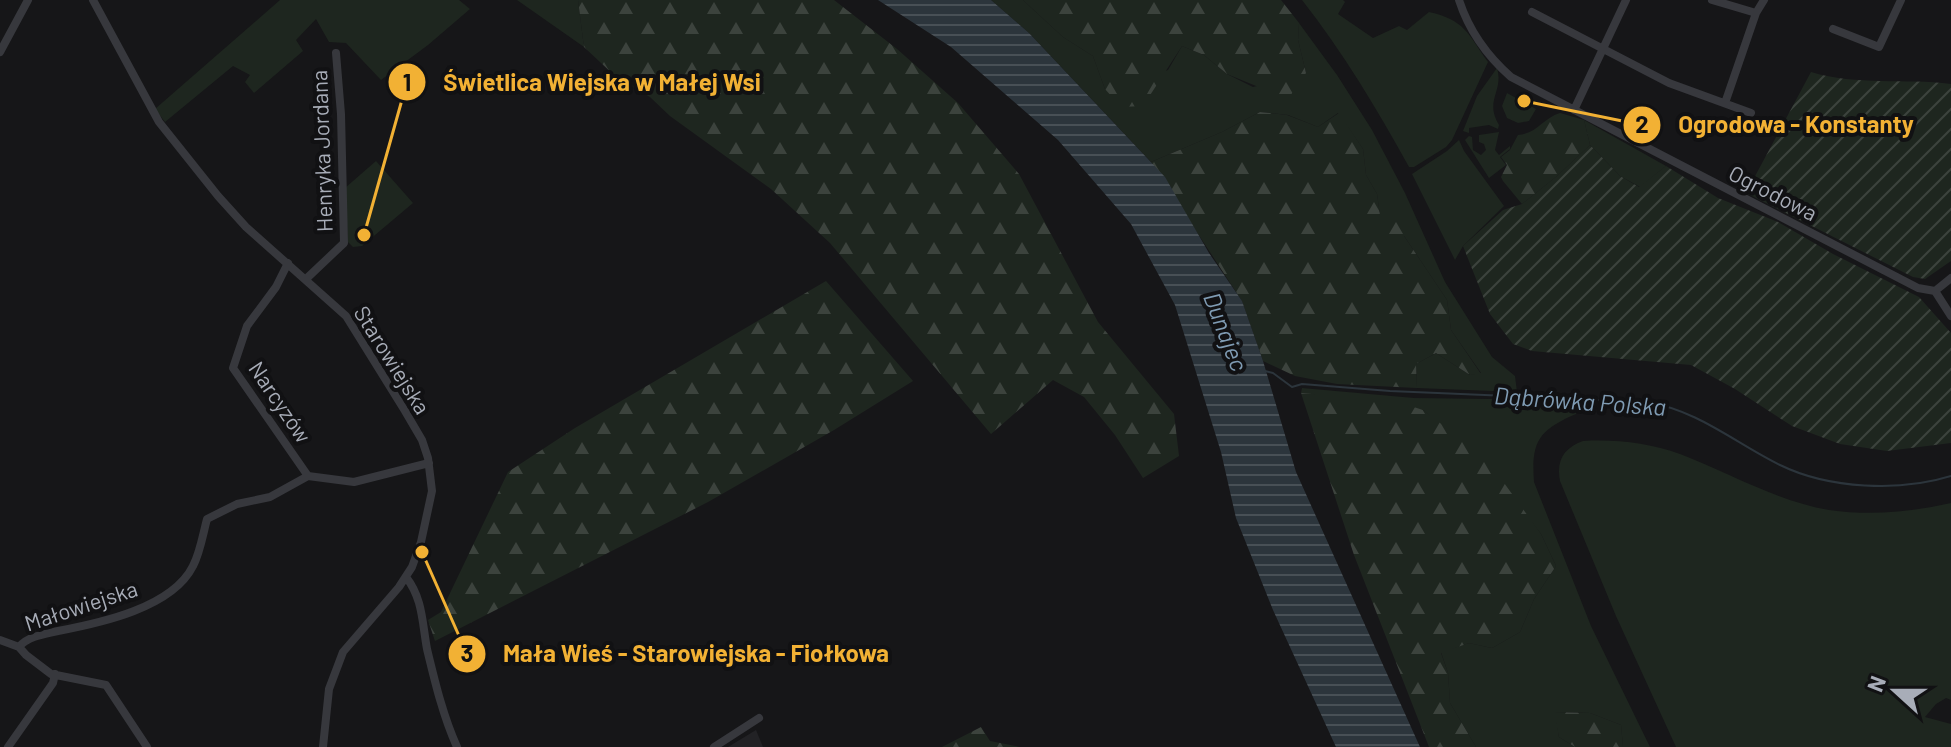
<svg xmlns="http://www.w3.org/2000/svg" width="1951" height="747" font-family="Barlow,sans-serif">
<defs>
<pattern id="forest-firs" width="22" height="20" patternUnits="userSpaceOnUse" patternTransform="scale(2)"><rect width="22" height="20" fill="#1e261f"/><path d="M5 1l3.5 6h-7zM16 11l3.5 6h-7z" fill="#3c433d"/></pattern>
<pattern id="garden-furrows" width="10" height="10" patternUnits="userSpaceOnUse" patternTransform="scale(2)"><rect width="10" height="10" fill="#1e261f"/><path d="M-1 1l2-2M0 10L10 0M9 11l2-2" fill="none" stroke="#3c433d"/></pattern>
<pattern id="water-rules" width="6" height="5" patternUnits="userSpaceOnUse" patternTransform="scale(2)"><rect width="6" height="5" fill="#2c353c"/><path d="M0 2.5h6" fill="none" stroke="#485056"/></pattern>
</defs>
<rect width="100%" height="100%" fill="#161618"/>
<path fill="#222225" d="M756,730l7,17h-35z"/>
<path fill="#1e261f" d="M280,0h179l11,9 -42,36 -47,35 -35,-37 -17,-1 -13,-23 -20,21 7,11 -49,42 -9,-11 5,-7 -17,-9 -68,56 -10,-13z
M517,0h61l6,47z
M991,0h32l40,37 30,19 12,33 63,-19 14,-24 22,9 23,19 26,13 53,-14 -8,-33 1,-17 38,52 35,55 33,63 40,89 47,75 23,19 2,16 -100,-4 -1,-24 20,-11 34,22 11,-2 -30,-43 -4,-30 -43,-64 -24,-20 -3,-22 -11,-19 -3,-26 -25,-36 -20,14 -30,-12 -28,-3 -38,20 -71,30 -122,-129z
M1302,0h41l2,2 -7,12 35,24 26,-12 8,4 22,-18c36,8 39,22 59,50l-36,78 -6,7 -32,20h-5c-32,-58 -66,-115 -107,-167z
M1497,68c7,24 -13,32 2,57l-1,4 -9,-4 -20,3v5l-6,-2 14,-35z
M1507,93l29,16 -7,12 -11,2 -11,-5 -5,-12z
M1584,120l82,46 -26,21 -20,-11 -30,-31z
M1499,132l-4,18 4,5 11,-9v3l-10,8 6,8 -17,13 -24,-38 4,-4 3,1 1,13 8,5 5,-5 -2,-6 -5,-2v-7z
M1459,140l5,11 40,55 -41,40 -8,14 -43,-86 35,-23z
M376,161l37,42 -51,43 -9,1 -5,-5 -3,-54z
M1302,388l112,10 160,2 2,14c-37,16 -45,27 -42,68l57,144 59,121h-27l-2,-22 -31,-12 -35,-1 4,25 16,10h-99l-26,-44 -2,-30 -7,-21 28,-9 23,5 28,-16 14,-33 22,-33 -15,-32 -28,-36 -64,-66 -26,-22 -122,-17z
M1583,441c32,-2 67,2 97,13 49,19 97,47 149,56 42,6 82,2 122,-7v197l-5,-2 -10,6 -11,13 26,7v23h-275l-60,-131 -56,-135c-4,-21 4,-33 23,-40z"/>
<path fill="url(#forest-firs)" d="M578,0h256l63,49 61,54 61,71 79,148 76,92 5,42 -36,22 -28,-43 -31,-38 -31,-17 -62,54 -161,-191 -59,-54 -101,-73 -20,-19 -34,-20 -32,-30z
M1023,0h258l18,23 -1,17 8,33 -18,26 -61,-25 -23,-19 -22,-9 -39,60 -22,1 -16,-18 -12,-33 -30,-19z
M1260,112l27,3 31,12 21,-14 24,36 3,26 11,19 3,21 26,6 -2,15 43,64 4,30 30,44 -11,1 -34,-22 -20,11 1,24 -80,-4 -42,-8 -32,-15 -21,-60 -91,-139 71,-30z
M1560,113l24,7 6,25 -33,31 -35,28 -19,-23 -2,-4 6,-12 -6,-8 9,-7 8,-15c19,-1 25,-17 42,-22z
M826,281l87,100 -79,49 -126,72 -273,139 -7,-21 13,-8 67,-140 67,-44z
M1301,393l97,9 25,8 63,48 55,76 15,32 -22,33 -14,33 -28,16 -23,-5 -28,10 7,20 2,30 26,44h-47l-75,-192z
M1554,712l36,1 31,12 2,22h-48l-16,-10z
M981,727l9,14 30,6h-78z"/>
<path fill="url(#garden-furrows)" d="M1811,72c46,14 93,6 140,12v177l-26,18 -12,-2 -167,-84z
M1590,145l30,31 19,11 27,-21 52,32 60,24 55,32 86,43 32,36v110l-64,8 -47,-7 -48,-18 -57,-37 -44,-24 -159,-14 -19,-7 -23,-30 -27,-68 40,-36 19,-6 35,-28z"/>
<path fill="url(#water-rules)" d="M878,0h113l38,33 136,144 44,76 33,48 21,60 33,111 124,275h-84l-63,-137 -37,-92 -15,-66 -46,-147 -44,-81 -73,-84 -107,-93z"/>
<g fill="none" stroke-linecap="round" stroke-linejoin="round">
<path stroke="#2c353c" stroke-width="2" d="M1265,371l8,2 19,14 10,-3 88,7 256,11c52,8 89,41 134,63 49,24 120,27 171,11"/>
<path stroke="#37383d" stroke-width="8" d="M93,0l66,122 59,74 28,31 100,89 59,95 17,29 6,18 4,33 -11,51 -9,25 -13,20 -56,65 -14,37 -6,58
M1459,0c10,31 27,55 52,77l407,211 17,3
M1712,0l44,13
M1532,12l137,71 82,30
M1833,29l46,18 22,-47
M0,52l28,-52
M1725,103l31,-90 8,-13
M1574,110l52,-110
M288,263l-12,24 -29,39 -14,42 75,108
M306,279l38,-36 -3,-129 -5,-61
M1935,291l16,25
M1935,291l16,-13
M406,577c17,22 16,45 21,72 8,33 16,67 30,98
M0,640l19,7 7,8 25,19 55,11 41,62
M19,647c9,-11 26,-13 39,-16 42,-8 114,-23 135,-65 7,-13 10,-32 14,-47l30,-15 33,-7 38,-21 46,6 75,-19
M8,747l45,-64 2,-9
M714,747l45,-29"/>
</g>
<g text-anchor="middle" stroke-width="8" stroke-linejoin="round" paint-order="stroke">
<g font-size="22" fill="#a8adb8" stroke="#111113">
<text transform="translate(322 151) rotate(-92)" y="8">Henryka Jordana</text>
<text transform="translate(1773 193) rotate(27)" y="8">Ogrodowa</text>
<text transform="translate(392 360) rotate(58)" y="8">Starowiejska</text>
<text transform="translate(280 402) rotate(56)" y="8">Narcyzów</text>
<text transform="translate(81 606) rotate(-18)" y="8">Małowiejska</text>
</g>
<g font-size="24" font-style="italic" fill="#7f9bb3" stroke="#111113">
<text transform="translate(1225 332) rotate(69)" y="8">Dunajec</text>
<text transform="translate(1580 402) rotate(4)" y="8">Dąbrówka Polska</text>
</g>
</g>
<path fill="none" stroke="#f2b134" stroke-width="3" d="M364 235L407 82M1524 101L1642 125M422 552L467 654"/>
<g fill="#f2b134" stroke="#111113" stroke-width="3">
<circle cx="364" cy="235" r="8"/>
<circle cx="1524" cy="101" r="8"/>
<circle cx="422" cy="552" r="8"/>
<circle cx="407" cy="82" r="20"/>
<circle cx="1642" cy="125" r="20"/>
<circle cx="467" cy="654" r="20"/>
</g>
<g font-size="24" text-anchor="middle" font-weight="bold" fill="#111">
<text x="407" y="91">1</text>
<text x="1642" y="133">2</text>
<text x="467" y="662">3</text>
</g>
<g font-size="24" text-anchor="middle" font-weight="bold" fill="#f2b134" stroke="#111113" stroke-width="8" stroke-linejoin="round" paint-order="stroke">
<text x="602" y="91">Świetlica Wiejska w Małej Wsi</text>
<text x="1796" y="133">Ogrodowa - Konstanty</text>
<text x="696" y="662">Mała Wieś - Starowiejska - Fiołkowa</text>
</g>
<g transform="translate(1895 691) rotate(291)" stroke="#111113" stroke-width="6" paint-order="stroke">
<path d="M0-6L14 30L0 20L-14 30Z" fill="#a8adb8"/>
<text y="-12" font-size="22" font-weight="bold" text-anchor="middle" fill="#a8adb8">N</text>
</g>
</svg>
